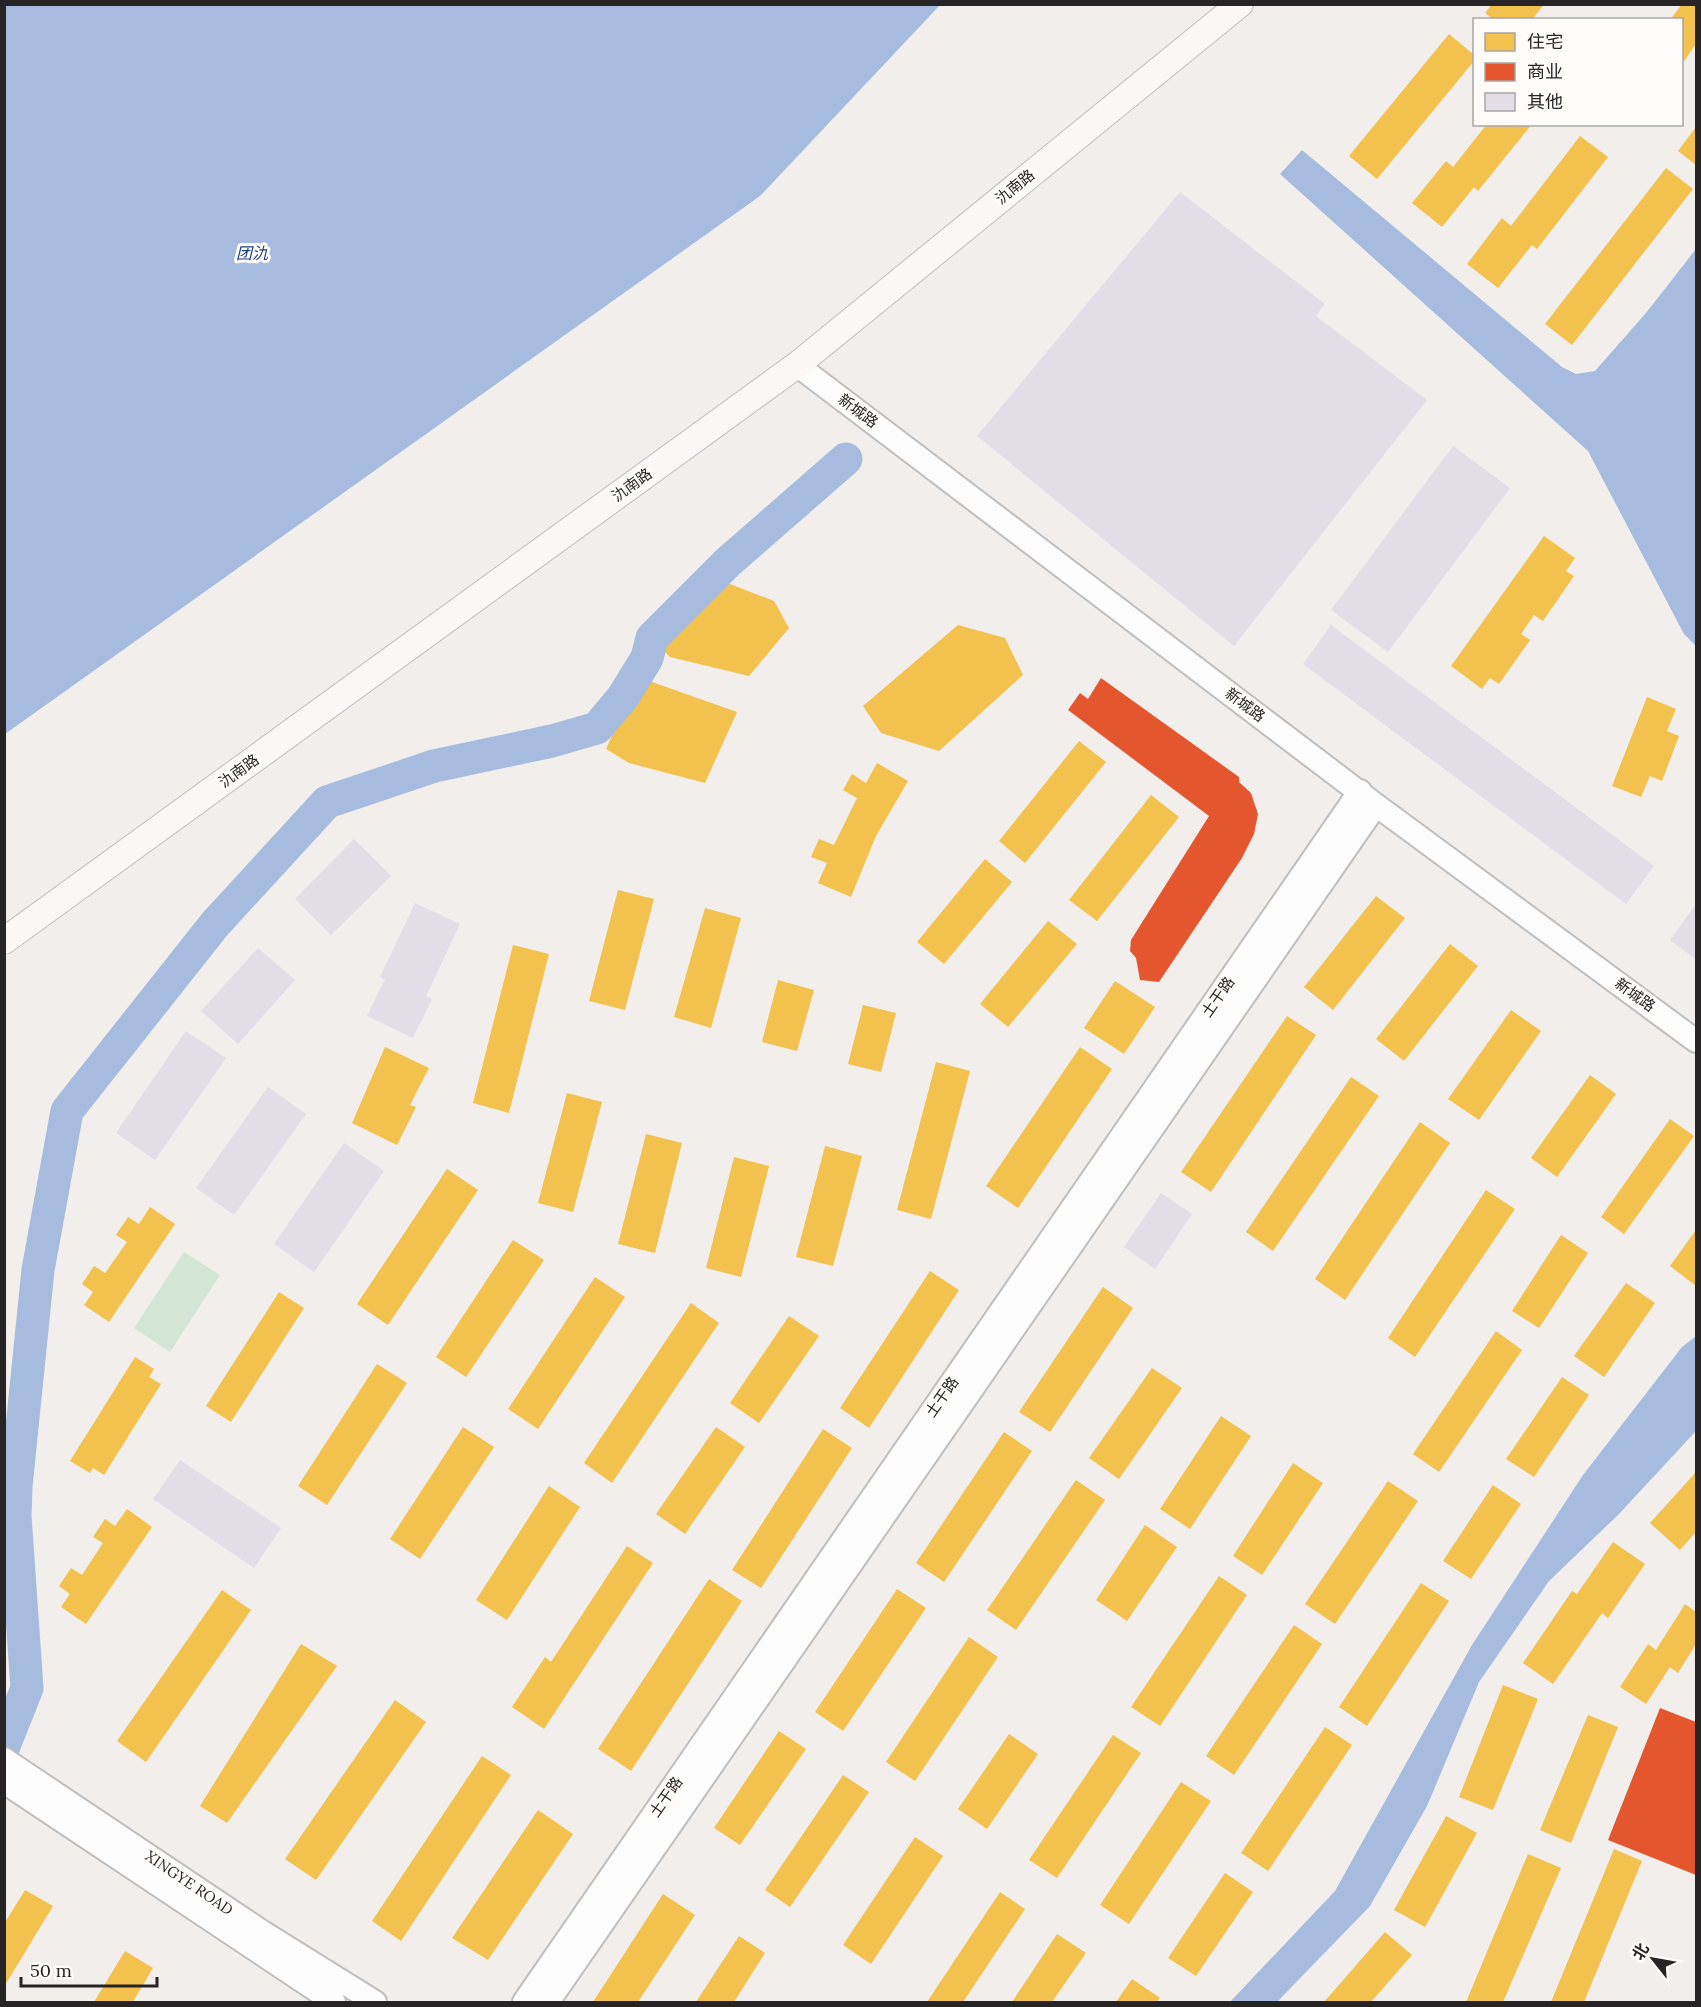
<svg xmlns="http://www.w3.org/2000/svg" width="1701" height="2007" font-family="Lora,'Noto Sans SC',serif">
<rect width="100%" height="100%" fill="#f1eeec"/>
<path fill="#d3e5d4" d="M184,1252l36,23 -50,77 -36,-24z"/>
<path fill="#a6bbdd" d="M5,4h935v1l-180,191 -755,538z
M1302,150l260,217 14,7 19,-3 51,-58 50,-64v397l-12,-12 -96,-183 -308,-277z
M1696,1336v95l-78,84 -69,66 -70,101 -52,124 -57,100 -93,96h-47l105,-111 137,-246 111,-170 99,-128z"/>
<path fill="#f2c14e" d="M1492,4h52l-12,16h-38l-9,-7z
M1682,4h14v40l-14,20v-44h-12z
M1449,34l25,21v6l-97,118 -28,-23z
M1487,124h45l-54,67 -4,-4 -32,40 -30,-24 34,-42 7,6z
M1696,127v38l-18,-14z
M1580,136l28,21 -71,92 -5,-4 -34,43 -31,-24 35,-46 9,8z
M1666,168l27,21 -121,156 -27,-21z
M1544,536l31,22 -9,13 8,5 -31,45 -9,-6 -13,19 9,6 -31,44 -9,-6 -8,11 -31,-23z
M717,579l57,22 15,27 -40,48 -79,-19 -14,-14z
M958,625l47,13 18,37 -84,76 -58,-18 -18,-27z
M638,677l99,35 -32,71 -76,-20 -23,-14z
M1647,697l29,12 -9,22 12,5 -17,45 -12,-5 -9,21 -29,-11z
M1079,741l27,21 -81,101 -26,-22z
M877,763l31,18 -32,55 -25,61 -33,-14 9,-20 -16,-6 8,-18 15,6 23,-47 -14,-8 9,-16 14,9z
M1151,795l28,22 -82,104 -28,-21z
M985,859l27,23 -68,82 -27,-22z
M618,890l36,9 -29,111 -36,-9z
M1376,896l29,22 -72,92 -29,-23z
M705,908l36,10 -30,110 -37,-11z
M1048,921l29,23 -69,83 -28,-23z
M1450,944l28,22 -74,95 -28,-22z
M513,945l36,9 -40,159 -36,-10z
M778,980l36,10 -17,61 -35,-9z
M1115,981l40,26 -31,47 -40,-26z
M863,1005l33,8 -15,59 -33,-8z
M1511,1010l30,21 -62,89 -31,-21z
M1287,1016l29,19 -105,157 -30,-20z
M385,1047l44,21 -19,37 6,2 -19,38 -45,-22z
M1080,1047l32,22 -94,139 -32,-22z
M936,1062l34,9 -39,148 -34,-9z
M1590,1075l26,19 -59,83 -26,-19z
M1351,1077l28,19 -106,155 -27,-19z
M567,1093l35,9 -29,110 -35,-9z
M1670,1119l24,17 -70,98 -23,-17z
M1420,1122l30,21 -105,157 -30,-21z
M646,1134l36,9 -27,110 -37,-9z
M825,1146l37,10 -29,110 -37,-9z
M734,1157l35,9 -28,111 -35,-9z
M447,1169l31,21 -90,135 -31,-21z
M1486,1190l29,19 -100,148 -27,-19z
M150,1207l25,17 -66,98 -25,-17 9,-13 -11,-8 12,-18 11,7 22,-31 -11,-7 12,-18 11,7z
M1696,1230v56l-26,-20z
M1561,1235l27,18 -49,75 -27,-17z
M513,1240l31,20 -78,117 -30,-20z
M930,1271l29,19 -90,138 -29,-20z
M595,1277l30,20 -87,132 -30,-20z
M1626,1283l29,20 -51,74 -30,-21z
M1103,1287l30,21 -83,124 -31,-20z
M279,1292l25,16 -73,114 -25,-16z
M691,1303l28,20 -107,160 -28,-20z
M789,1316l30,20 -60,87 -29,-20z
M1496,1331l26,19 -83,122 -26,-18z
M135,1357l19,12 -5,8 12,7 -57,91 -11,-7 -3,5 -20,-12z
M377,1364l30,19 -80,122 -29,-19z
M1152,1368l30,20 -63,91 -30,-21z
M1562,1377l27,18 -55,82 -28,-18z
M1221,1416l30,20 -61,93 -30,-20z
M463,1427l31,20 -74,112 -30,-20z
M716,1427l29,20 -60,87 -29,-20z
M823,1429l29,19 -91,140 -29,-18z
M1004,1432l28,19 -88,131 -28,-19z
M1293,1463l30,20 -61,92 -29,-19z
M1696,1472v60l-16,18 -30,-27z
M1076,1480l29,20 -89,130 -29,-20z
M1388,1481l30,20 -83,123 -30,-20z
M1493,1485l28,19 -50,75 -28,-18z
M549,1486l31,21 -73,113 -31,-20z
M127,1509l25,18 -66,97 -25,-17 9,-13 -11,-8 12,-18 11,7 21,-32 -10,-6 12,-18 10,7z
M1145,1525l32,22 -50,74 -31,-21z
M1613,1542l32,22 -37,54 -6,-5 -49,71 -30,-21 49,-72 5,3z
M627,1546l26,17 -109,166 -32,-22 33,-50 6,5z
M1219,1576l28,19 -87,131 -29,-19z
M709,1579l33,22 -111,170 -33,-22z
M1421,1583l28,18 -82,125 -28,-19z
M897,1589l29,19 -83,123 -28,-19z
M222,1590l29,20 -105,152 -29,-21z
M1685,1604l11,8v32l-18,29 -8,-6 -24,37 -26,-17 28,-43 8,6z
M1294,1625l28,19 -88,131 -28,-19z
M969,1637l29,20 -83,124 -29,-19z
M301,1644l36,22 -110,157 -27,-17z
M1503,1685l35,14 -45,111 -34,-13z
M395,1700l31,22 -110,158 -31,-21z
M1588,1715l30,12 -47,116 -31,-13z
M1325,1727l27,18 -84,126 -27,-18z
M779,1731l27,18 -66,96 -26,-17z
M1009,1734l29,20 -51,75 -29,-20z
M1113,1735l28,18 -84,125 -28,-18z
M482,1756l29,19 -110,166 -29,-20z
M843,1775l26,17 -79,115 -25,-17z
M1181,1782l30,19 -82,123 -29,-19z
M538,1810l35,24 -85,126 -36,-22z
M1446,1816l31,17 -52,94 -31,-17z
M915,1837l28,19 -72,108 -28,-19z
M1614,1849l28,12 -58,141h-33z
M1528,1854l33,14 -58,134h-37z
M1225,1873l28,19 -57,84 -28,-18z
M25,1890l28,16 -49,81v-63z
M1000,1892l25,17 -62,93h-36z
M663,1894l32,21 -57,87h-45z
M1385,1932l27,23 -41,47h-47z
M1057,1934l29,19 -34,49h-40z
M739,1936l26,17 -31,49h-38z
M125,1951l28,17 -20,34h-39z
M1132,1979l28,19 -3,4h-41z"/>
<path fill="#e4572e" d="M1101,678l138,99v5l12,11 7,21 -4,20 -12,24 -83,124 -19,-2 -4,-22 -6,-7 1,-11 78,-124 -141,-106 12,-17 8,6z
M1660,1708l36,14v153l-88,-35z"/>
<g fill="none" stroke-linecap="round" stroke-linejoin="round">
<path stroke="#a6bbdd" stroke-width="33" d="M4,1746l23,-58 -12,-172 1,-30 22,-216 29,-159 148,-187 112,-122 107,-36 118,-25 45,-13 26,-31 24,-39 5,-20 76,-76 118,-103"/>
</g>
<path fill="#e2dde7" d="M1180,192l145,112 -9,12 111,84 -193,246 -257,-210z
M1453,446l57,42 -122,164 -57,-42z
M1331,625l323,241 -28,38 -323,-240z
M354,839l37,37 -60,59 -36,-36z
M415,903l45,21 -34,72 6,3 -19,39 -46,-22 18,-37 -5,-2z
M1696,904v56l-26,-20z
M258,948l37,32 -57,64 -37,-33z
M186,1031l40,27 -71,102 -39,-27z
M268,1087l38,27 -72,101 -38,-27z
M344,1143l40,28 -70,101 -40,-28z
M1161,1193l31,21 -37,55 -31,-22z
M180,1460l101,68 -27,40 -101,-69z"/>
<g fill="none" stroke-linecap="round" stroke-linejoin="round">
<g stroke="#c0bebd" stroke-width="26">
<path id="tertiary" d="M797,365l579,440 320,236
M4,1759l257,172 114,71
M4,1782l330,220
M524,2002l836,-1211
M548,2002l828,-1197"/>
</g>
<g stroke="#c0bebd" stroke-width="28">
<path id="secondary" d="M4,941l793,-576 443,-361"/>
</g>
<use href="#tertiary" stroke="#fdfcfc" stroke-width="22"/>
<use href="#secondary" stroke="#faf7f6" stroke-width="26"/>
</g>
<g text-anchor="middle" stroke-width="6" stroke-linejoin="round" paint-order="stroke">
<g font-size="15" fill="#262424" stroke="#fffbf9">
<text transform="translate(1015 187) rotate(-39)" y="5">氿南路</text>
<text transform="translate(858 411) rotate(37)" y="5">新城路</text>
<text transform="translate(632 485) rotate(-36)" y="5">氿南路</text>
<text transform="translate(1245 705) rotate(37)" y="5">新城路</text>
<text transform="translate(239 771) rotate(-36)" y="5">氿南路</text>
<text transform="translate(1635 995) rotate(36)" y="5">新城路</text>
<text transform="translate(1218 997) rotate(-55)" y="5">土干路</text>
<text transform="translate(942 1397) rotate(-55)" y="5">土干路</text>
<text transform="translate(666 1797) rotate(-55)" y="5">土干路</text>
<text transform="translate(189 1883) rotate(34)" y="5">XINGYE ROAD</text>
</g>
<g font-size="16" font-style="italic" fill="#1c417e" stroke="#fffbf9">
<text x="252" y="259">团氿</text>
</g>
</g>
<rect width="1701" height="2007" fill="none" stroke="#262424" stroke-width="12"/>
<rect x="1473" y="18" width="210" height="108" fill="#fffbf9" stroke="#a8a5a4" stroke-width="1.5"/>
<rect x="1485" y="33" width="30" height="18" fill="#f2c14e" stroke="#a8a5a4" stroke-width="1.5"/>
<text x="1527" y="48" font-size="18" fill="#262424">住宅</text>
<rect x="1485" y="63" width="30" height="18" fill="#e4572e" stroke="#a8a5a4" stroke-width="1.5"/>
<text x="1527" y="78" font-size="18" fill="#262424">商业</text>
<rect x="1485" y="93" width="30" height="18" fill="#e2dde7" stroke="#a8a5a4" stroke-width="1.5"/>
<text x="1527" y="108" font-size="18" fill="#262424">其他</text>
<g transform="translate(1653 1959) rotate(301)" stroke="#fffbf9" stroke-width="4.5" paint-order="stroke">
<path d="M0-4.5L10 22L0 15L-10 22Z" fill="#262424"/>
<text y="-9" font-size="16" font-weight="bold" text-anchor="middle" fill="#262424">北</text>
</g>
<path d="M21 1977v9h136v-9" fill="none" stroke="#262424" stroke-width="3"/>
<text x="30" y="1977" font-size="18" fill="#262424" stroke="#fffbf9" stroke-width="4.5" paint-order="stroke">50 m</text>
</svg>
